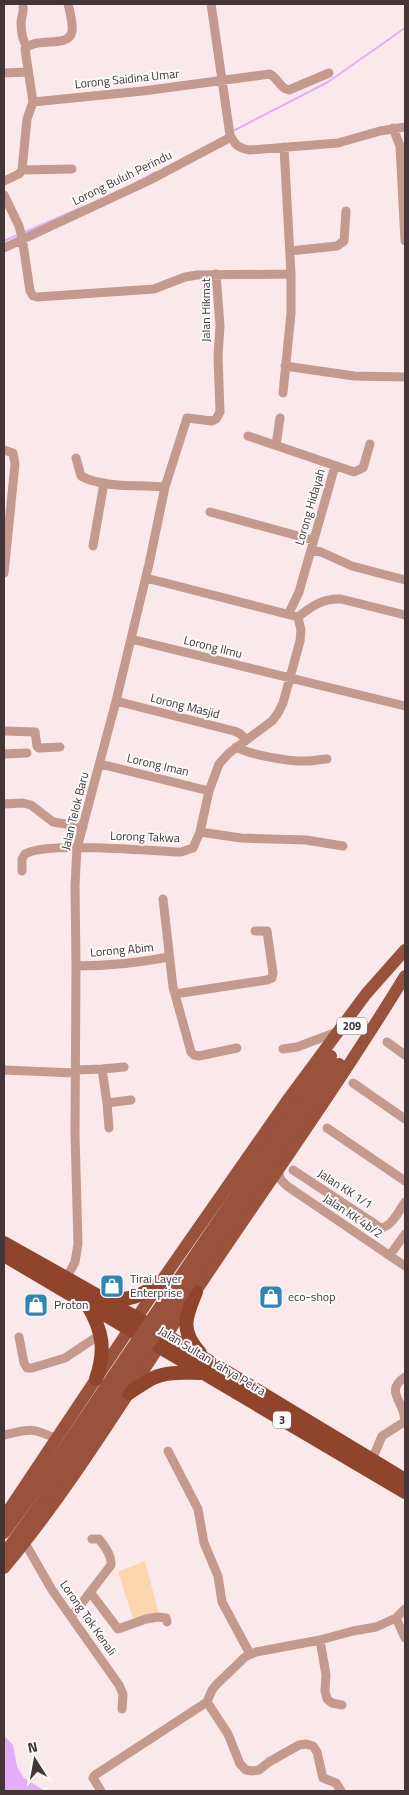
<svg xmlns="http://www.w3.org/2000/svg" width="409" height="1795" font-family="'Titillium Web',sans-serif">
<rect width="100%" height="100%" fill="#fae8ea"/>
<path fill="#fcd4ad" d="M145,1561l14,54 -25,6 -16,-49z"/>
<path fill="#e4adf7" d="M4,1736l9,9 4,22 7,11 21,13h-41z"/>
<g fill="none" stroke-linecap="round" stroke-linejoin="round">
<path stroke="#e4adf7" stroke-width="2" d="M235,130l93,-48 77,-54
M137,182l18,-10
M25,232l60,-26
M4,241l14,-6"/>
<path stroke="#c39a8d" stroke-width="9" d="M211,4l19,131c5,10 8,13 20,15l88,-7 42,-12 25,-4
M23,7c1,6 -2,10 -2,16 0,8 2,18 6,24
M4,73l24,-1
M33,102l110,-11 127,-17c8,4 10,15 19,16l40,-17
M393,128l7,18 5,95
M22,170l50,-1
M4,181l15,-7 3,-4 5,-51 6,-17 -8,-53c11,-13 45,0 47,-18 1,-8 -2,-19 -4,-27
M4,195l15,31 3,11 8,54 3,5 4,1 117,-8 31,-12 12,-2 94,-1
M4,248l144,-67 83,-44
M290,251l47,-5 7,-5 2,-30
M285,366l69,10 51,1
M283,393l8,-80v-39l-7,-127
M248,436l106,36 9,-4 7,-24
M276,445l4,-27
M4,450l9,3 2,11 -11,109
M76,458l5,18c21,12 60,9 84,11
M210,512l103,28
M93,546l11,-63
M311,550l10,2 31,14 53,14
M146,578l152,39
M289,613l10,-21 36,-126
M298,617c14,-11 25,-19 43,-18l64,16
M131,639l274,67
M116,701l118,30 5,2 7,6
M4,731l31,1 2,14 2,2 21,-1
M236,747c15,8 54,15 71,14 7,0 14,-2 20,-2
M4,754l23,-1
M100,764l109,27
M4,804l19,-1 8,2 22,17 30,5
M200,832l41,6 65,2 37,6
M22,871v-12l3,-5c19,-13 127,-3 156,-2l12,-4 7,-16 9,-41 10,-27 10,-11 43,-32 6,-8 5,-10 17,-62 1,-11 -3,-13
M163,899l10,88 18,65 3,3 5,1 38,-8
M76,966c32,0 62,-3 93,-9
M175,994l92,-14 5,-2 1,-5 -6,-42h-12
M387,1042l18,13
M283,1049l14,-2 40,-15
M102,1069l22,-2
M4,1070l71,3
M76,1070l26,-1 5,34 24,-3
M353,1083l52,36
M107,1103l2,25
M327,1128l78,53
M293,1170l88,58c11,-2 18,-17 24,-26
M278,1171l3,9 6,6 118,80
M390,1255l15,-21
M66,1279l9,-17 3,-18 -3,-110 1,-168 -1,-81 2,-37 39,-147 33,-137 16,-77 22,-69 25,3 4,-2 4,-7 -2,-56 2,-30 -4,-52
M19,1337l5,26 3,5h5l33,-10 36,-24
M4,1435c26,-6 27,-8 53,4
M168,1451l30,58 6,34 14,33 4,26 28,52
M372,1460l10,-24 22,-14c4,-18 -22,-30 1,-45
M25,1543l27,47 67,95 4,9 -1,15
M90,1592l28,37 28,-10 12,-2 8,1 1,4
M72,1616l39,-51c1,-9 -7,-20 -12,-26h-7
M396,1618l9,20
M320,1640l6,35 -1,16 2,8 5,4 10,2
M207,1702l21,32 12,30 6,6 6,1 7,-1 10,-8 30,-17 7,-1 7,2 4,6 6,26 13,5 5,8
M101,1791l-8,-13 2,-3 112,-73 5,-12 4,-5 29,-28 11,-5 64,-12 33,-9 23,-4 20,-9 9,-9"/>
<path stroke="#99523c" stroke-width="12" d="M298,1103l33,-47
M308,1108l31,-44
M4,1517l156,-234 129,-185 77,-104 39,-44
M4,1533l33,-45
M4,1554l42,-58
M4,1568c60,-72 110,-153 162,-232 79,-121 164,-237 239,-360"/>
<path stroke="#90442c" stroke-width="14" d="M4,1243l133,75 268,162
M4,1255l401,237
M196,1292c-11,26 -16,39 4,61
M105,1297c22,6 38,-2 55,-14
M87,1304c16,27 19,46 9,75
M129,1393c8,-5 16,-11 24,-15 15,-7 32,-5 48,-5"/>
<path stroke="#99523c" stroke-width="12" d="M37,1488l261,-385
M46,1496l262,-388"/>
</g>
<defs>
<g id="shop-square" transform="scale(1.25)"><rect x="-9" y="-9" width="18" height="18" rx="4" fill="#2e85b4" stroke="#fafafa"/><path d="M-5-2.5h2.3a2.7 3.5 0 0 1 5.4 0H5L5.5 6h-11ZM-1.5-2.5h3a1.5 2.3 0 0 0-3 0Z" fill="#fff"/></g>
</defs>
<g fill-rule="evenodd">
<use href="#shop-square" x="112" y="1286"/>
<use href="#shop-square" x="271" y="1297"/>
<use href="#shop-square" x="36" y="1305"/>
</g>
<g text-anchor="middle" stroke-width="4" stroke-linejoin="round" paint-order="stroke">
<g fill="#fafafa" stroke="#7b7071" stroke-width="1">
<rect x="337" y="1017.5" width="30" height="17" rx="4"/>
<rect x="273" y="1411.5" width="18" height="17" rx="4"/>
</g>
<g font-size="11" font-weight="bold" fill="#453536">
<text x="352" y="1030">209</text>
<text x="282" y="1424">3</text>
</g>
<g font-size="12" fill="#453536" stroke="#fafafa">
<text transform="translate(127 79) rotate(-6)" y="4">Lorong Saidina Umar</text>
<text transform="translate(122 178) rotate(-26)" y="4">Lorong Buluh Perindu</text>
<text transform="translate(206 310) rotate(-90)" y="4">Jalan Hikmat</text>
<text transform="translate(310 507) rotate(-74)" y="4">Lorong Hidayah</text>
<text transform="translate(213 647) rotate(14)" y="4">Lorong Ilmu</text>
<text transform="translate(185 706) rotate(14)" y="4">Lorong Masjid</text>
<text transform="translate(158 765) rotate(13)" y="4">Lorong Iman</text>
<text transform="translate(75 811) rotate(-76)" y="4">Jalan Telok Baru</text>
<text transform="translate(145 837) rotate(2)" y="4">Lorong Takwa</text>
<text transform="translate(122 950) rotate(-5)" y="4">Lorong Abim</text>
<text transform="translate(345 1189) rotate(33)" y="4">Jalan KK 1/1</text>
<text transform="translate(353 1216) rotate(34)" y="4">Jalan KK 4b/2</text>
<text transform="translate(212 1361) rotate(31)" y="4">Jalan Sultan Yahya Petra</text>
<text transform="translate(88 1618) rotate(55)" y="4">Lorong Tok Kenali</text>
</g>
<g font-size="12" fill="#453536" stroke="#fafafa" text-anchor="start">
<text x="130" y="1283">Tirai Layer<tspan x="130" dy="14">Enterprise</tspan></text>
<text x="288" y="1301">eco-shop</text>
<text x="54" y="1309">Proton</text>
</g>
</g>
<rect width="409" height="1795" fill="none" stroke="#453536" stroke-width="10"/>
<g transform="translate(35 1760) rotate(349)" stroke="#fafafa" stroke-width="4" paint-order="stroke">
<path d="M0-4L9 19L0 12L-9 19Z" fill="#453536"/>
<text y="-8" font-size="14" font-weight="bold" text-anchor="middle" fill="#453536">N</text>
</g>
</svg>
